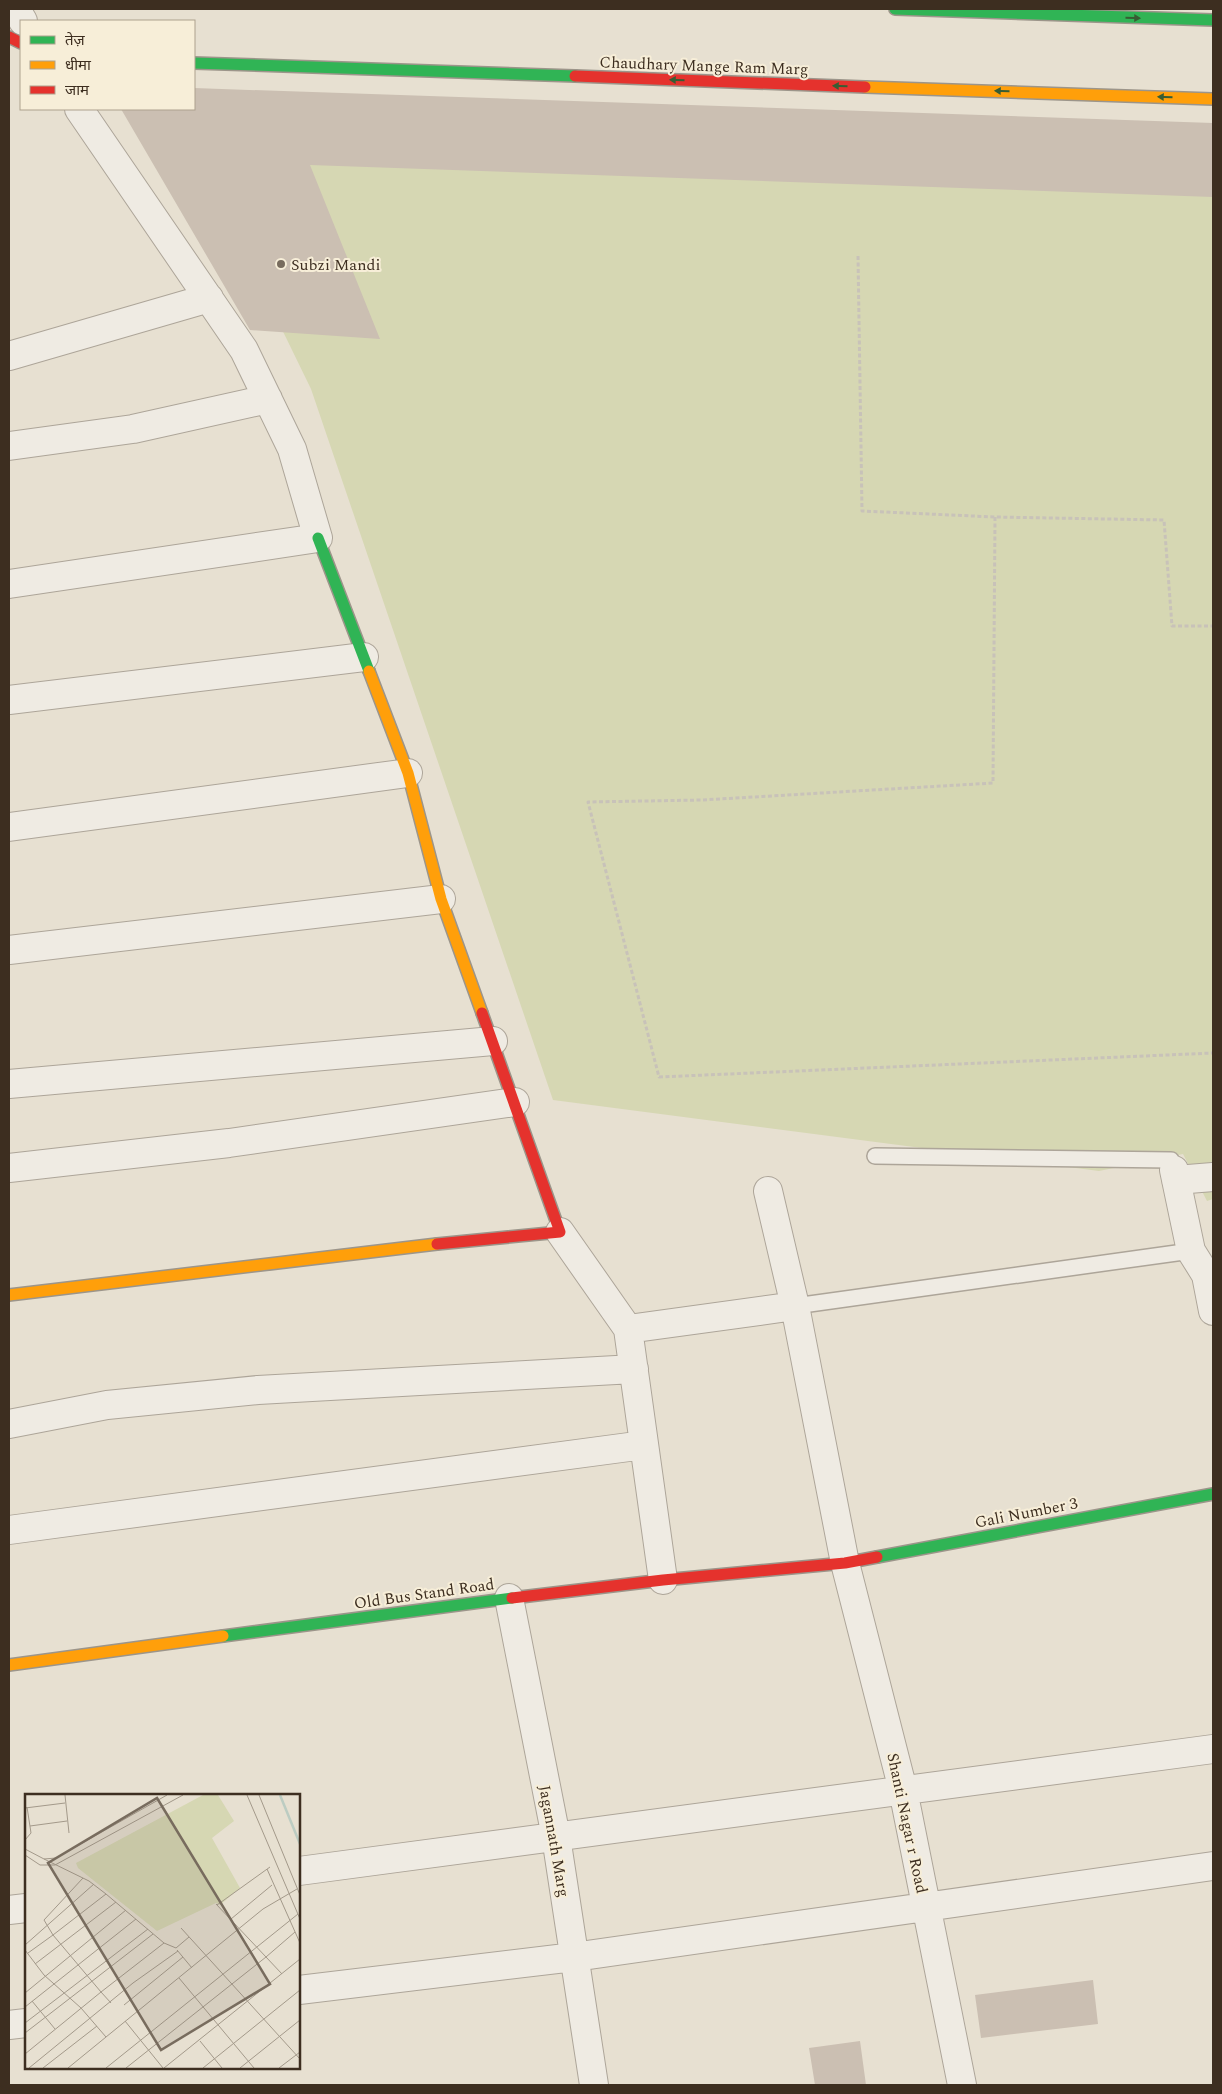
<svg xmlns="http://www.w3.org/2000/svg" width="1222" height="2094" font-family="Spectral,'Noto Sans Devanagari',serif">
<rect width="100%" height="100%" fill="#e7e0d1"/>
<path fill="#d6d7b3" d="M229,135l886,32 98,6v1026l-6,2 -24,-47 -84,17 -546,-71 -242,-711 -98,-201z"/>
<path fill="#cbbfb2" d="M194,88l1019,35v74l-903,-32 70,174 -130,-9 -129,-221h73z
M1093,1980l5,44 -117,14 -6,-43z
M860,2041l6,44h-51l-6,-37z"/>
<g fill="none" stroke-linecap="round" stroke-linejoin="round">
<g stroke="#ada599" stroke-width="18">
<path id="lane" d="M875,1156l296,4 3,10
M795,1306l396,-55"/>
</g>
<g stroke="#ada599" stroke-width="30">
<path id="street" d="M16,9l7,12
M9,356l200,-58
M9,446l124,-17 135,-30
M9,584l309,-46 -26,-89 -48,-99 -165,-241
M9,700l355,-43
M9,827l399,-54
M9,950l432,-51
M9,1084l484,-43
M9,1168l220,-25 286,-41
M1174,1170l17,81 15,24 7,36
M1176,1180l37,-3
M768,1191l27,115 50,257 58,227 59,295
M560,1232l68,97 167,-23
M628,1329l35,251
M9,1424l98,-19 151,-15 376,-21
M9,1530l635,-85
M509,1598l47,239 38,248
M299,1871l914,-122
M9,1910l17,-2
M299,1990l275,-33 639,-91
M9,2025l17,-2"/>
</g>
<g stroke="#9c958a" stroke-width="14">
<path id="fast" d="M895,9l318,11
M194,63l381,13
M318,538l51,133
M877,1557l336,-63
M223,1636l289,-38"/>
</g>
<g stroke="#9c958a" stroke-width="14">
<path id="slow" d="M865,87l348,12
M369,671l39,102 33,126 41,114
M9,1295l428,-51
M9,1665l214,-29"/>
</g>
<g stroke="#9c958a" stroke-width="14">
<path id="jam" d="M9,37l12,6
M575,76l290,11
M437,1244l123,-12 -78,-219
M512,1598l151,-18 182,-17 32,-6"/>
</g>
<path stroke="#c8c2b9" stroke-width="3" stroke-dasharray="4 2.5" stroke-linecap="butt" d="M858,256l4,255 133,6 169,3 8,106h41
M995,517l-2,266 -291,17 -114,2 71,275 554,-24"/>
<use href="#lane" stroke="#efebe3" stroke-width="15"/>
<use href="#street" stroke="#efebe3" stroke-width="28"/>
<use href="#fast" stroke="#30b455" stroke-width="11"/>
<use href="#slow" stroke="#ff9f0a" stroke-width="11"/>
<use href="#jam" stroke="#e5322d" stroke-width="11"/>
</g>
<defs><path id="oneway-solid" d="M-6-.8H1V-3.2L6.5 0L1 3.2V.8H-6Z" transform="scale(1.25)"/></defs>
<g fill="#385d33">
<use href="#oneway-solid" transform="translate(1133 18) rotate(1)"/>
<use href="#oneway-solid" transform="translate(677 80) rotate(-178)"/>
<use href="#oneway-solid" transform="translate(840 86) rotate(-178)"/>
<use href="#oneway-solid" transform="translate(1002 91) rotate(-178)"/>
<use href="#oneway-solid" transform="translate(1165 97) rotate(-178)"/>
</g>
<circle fill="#786c5e" stroke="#f7eed8" stroke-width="2" cx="281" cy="264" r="5"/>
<g text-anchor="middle" stroke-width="4" stroke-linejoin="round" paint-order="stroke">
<g font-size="16" fill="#3d2e20" stroke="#f7eed8">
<text transform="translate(704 65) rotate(2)" y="6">Chaudhary Mange Ram Marg</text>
<text transform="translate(1026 1512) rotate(-11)" y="6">Gali Number 3</text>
<text transform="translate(424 1593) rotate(-8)" y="6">Old Bus Stand Road</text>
<text transform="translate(908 1823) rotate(78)" y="6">Shanti Nagar r Road</text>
<text transform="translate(555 1841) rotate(80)" y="6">Jagannath Marg</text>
</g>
<g font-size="16" fill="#3d2e20" stroke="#f7eed8" text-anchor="start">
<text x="291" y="270">Subzi Mandi</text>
</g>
</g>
<g transform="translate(25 1794)">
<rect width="275" height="275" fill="#e7e0d1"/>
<path d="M178,1h15l16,26 -22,17 28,50 -20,17 -4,-2 -59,28 -79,-63 -2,-5z" fill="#d6d7b3"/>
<path fill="none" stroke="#bcccc2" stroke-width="2.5" d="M255,1l20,49"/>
<path fill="none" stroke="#a3998a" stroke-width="1" d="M40,1l4,38M222,1l53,124M234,1l41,100M0,14l40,-5M5,32l37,-5M0,46l6,-7 -4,-26M0,55l19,10 12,-1 111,-63M0,61l15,10h15l128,-70M242,75l33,74M81,100l58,49 -63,49 10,11M192,111l53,-38M206,125l41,-34M156,134l119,131M139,149l12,5 13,-11M0,151l69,-61M0,156l19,25 37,33 25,29M152,156l15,18M3,159l25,-18 -9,-15 39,-42M10,170l81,-62M257,180l-16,-17 29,-25M154,184l75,90M0,199l101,-83M7,207l23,28M99,211l59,-48M0,213l111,-88M100,227l38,47M0,229l123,-94M0,239l128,-99M175,247l22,27M0,260l76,-62 -48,-57 53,-41 -17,-13 -45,-22M4,274l104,-85 45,-32M18,274l54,-42M43,274l195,-159 34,-20M81,274l192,-154M101,274l140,-111 -50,-53M139,274l136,-109M178,274l97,-78M215,274l60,-48M254,274l21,-16"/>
<path fill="#786c5e" fill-opacity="0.15" stroke="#786c5e" stroke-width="2.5" d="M132,4l113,186 -109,66 -113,-187z"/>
<rect width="275" height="275" fill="none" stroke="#3d2e20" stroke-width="2.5"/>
</g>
<rect width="1222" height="2094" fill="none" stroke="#3d2e20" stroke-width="20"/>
<rect x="20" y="20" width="175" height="90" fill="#f7eed8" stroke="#ada18e"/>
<rect x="30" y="36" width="25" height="8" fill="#30b455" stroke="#ada18e"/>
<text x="65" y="45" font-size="15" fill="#3d2e20">तेज़</text>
<rect x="30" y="61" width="25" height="8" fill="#ff9f0a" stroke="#ada18e"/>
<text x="65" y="70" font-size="15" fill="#3d2e20">धीमा</text>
<rect x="30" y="86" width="25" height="8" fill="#e5322d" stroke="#ada18e"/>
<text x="65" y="95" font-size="15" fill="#3d2e20">जाम</text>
</svg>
